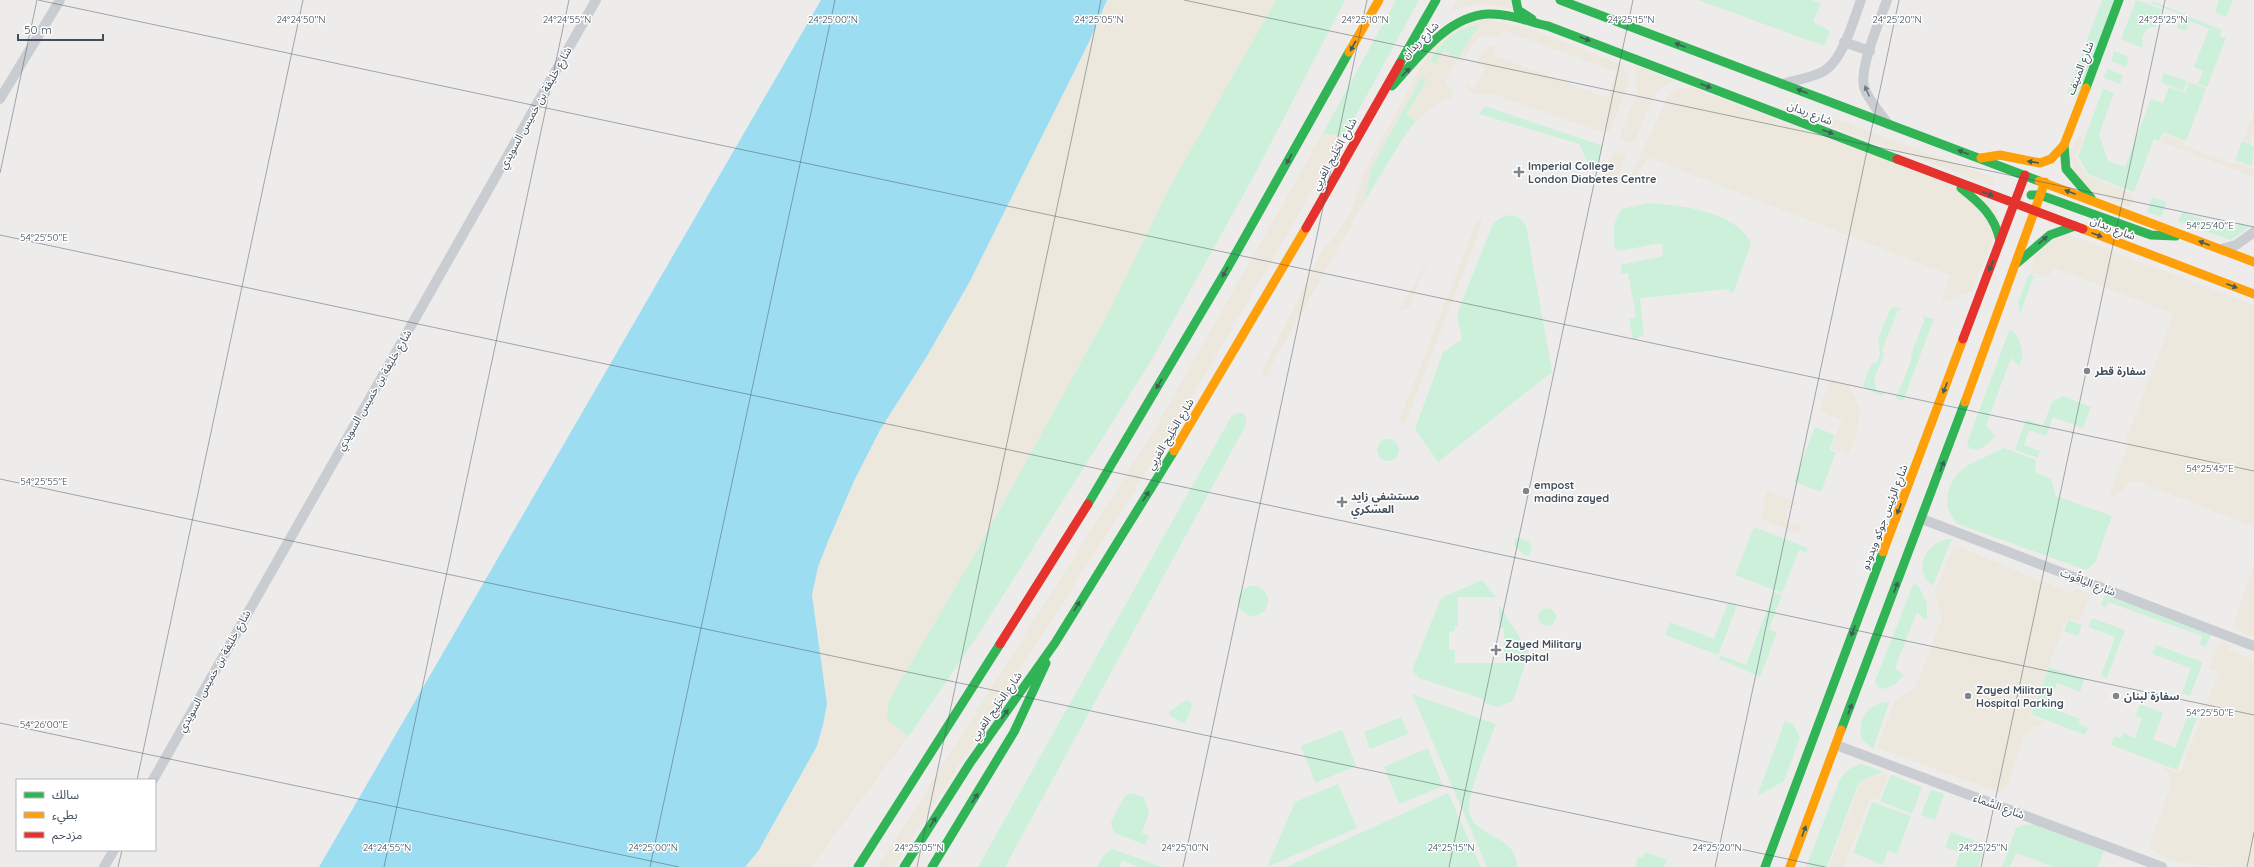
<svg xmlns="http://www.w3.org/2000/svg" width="2254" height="867" font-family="Quicksand,'Noto Sans Arabic',sans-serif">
<rect width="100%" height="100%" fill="#edeceb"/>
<path fill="#cdf0db" d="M1276,0h69l-89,172 -105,189 -176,279 -67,97 -22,-18 3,-19 87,-148 132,-239 62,-127z
M1396,0h23l-75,137 -21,-4z
M1698,0h113l10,3 -8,19 17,9 -6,15z
M2102,0h13l-36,97 -12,-4z
M2136,0l26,9 -7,18 -7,1 -6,9 1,11 -22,-9z
M2219,0h14l-7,17 -11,-5z
M2152,1l70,29 -2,6 6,2 -19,49 -9,-3 5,-13 -9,-4 15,-38 -19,-8 -4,10 -9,-3 5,-13 -31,-12z
M1481,23l-24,37 -22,4 -5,-4c13,-21 26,-32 51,-37z
M2114,51l15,6 -3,10 -15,-6z
M2108,69l15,6 -3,9 -16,-6z
M2164,73l23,8 -4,10 -22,-9z
M1422,76l5,3 -20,35 9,7 -13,17 -38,63 5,-31z
M2189,82l17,7 -20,52 -23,-9 -4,9 -5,-2 -20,53 -46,-18 -10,-18 25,-67 11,4 -15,41 9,27 17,6 26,-68 12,4 6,-16 16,6z
M1485,106l118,40 -10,28 -14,-30 -100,-30z
M2242,141l12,5 -2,20 -17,-6z
M2152,197l15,5 -6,15 -14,-5z
M1648,203c31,2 88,8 103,40l-17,48 -5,3v-5l-89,9 4,37 -11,5 -4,-22 7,-1 -8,-44 -7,1v-9l42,-9 -1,-13 -44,8 -3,-2c-2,-15 -3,-27 7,-40z
M2182,212l53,19 3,-9 12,5 -20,13 -52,-19z
M1513,215l7,4 6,6 26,147 -114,90 -23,-33 28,-77 19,-13 -5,-25 35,-88c6,-8 10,-10 21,-11z
M2029,274l5,2 -14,38 -2,-12z
M1894,307l9,1 -5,2 -16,40 2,4 -10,25 2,11 9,3 -3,3 -17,-8 -2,-3 8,-20 6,-3 3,-8 -2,-14 12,-31z
M1923,316l11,3 -31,82 -7,-3 16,-40 -1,-4 13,-33z
M2011,330c10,8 15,26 8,36l-8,-8 -25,67 9,11c-6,8 -13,15 -25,13l-3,-6 42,-112z
M2063,396l28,11 -8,21 -30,-11 -7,19 -17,-6 -5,15 16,6 -2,7 -23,-8 11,-31 17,7 9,-24z
M1237,413h6l3,4v8l-241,442h-27l253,-450z
M1815,427l20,8 -6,15 7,2 -15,40 -27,-10z
M1377 450a11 11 0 1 1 22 0a11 11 0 1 1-22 0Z
M2004,448l32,12 -1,12 16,7 5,17 56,20 -17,47 -9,7 -128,-46c-19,-17 -11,-45 9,-58 12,-7 25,-12 37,-18z
M1754,527l54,21 -2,5 -7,-3 -17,43 -47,-18z
M1517,537l12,5 3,7 -3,7 -5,-1 -10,-10 1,-7z
M1948,539h4l-19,47c-22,-16 -7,-43 15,-47z
M1482,580l14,17h-38v29h-3v5l-6,1v18h6v13h49v-35h-5v-23l30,47 -16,49 -16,6 -12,-4 -2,-4 -64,-21 -7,-8 29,-72z
M1915,584l3,1 9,18v15l-2,2 -8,-8 -22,56 9,7 -10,10 -11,4 -5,-2 -3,-6 38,-96z
M1238 601a15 15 0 1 1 30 0a15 15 0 1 1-30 0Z
M1774,592l8,3 -13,34 8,3 -17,45 -41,-18 1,-4 26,10z
M2105,595l106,39 -5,13 -6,-2 2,-9 -94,-34 -2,5 -5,-2z
M1728,603l9,3 -19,49 -53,-20 5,-13 44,17z
M1538 617a9 9 0 1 1 18 0a9 9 0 1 1-18 0Z
M2092,618l33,12 -18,48 -6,-2 14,-39 -27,-10z
M2068,620l14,5 -4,11 -14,-5z
M2156,645l47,17 -13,34 -8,-3 9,-25 -39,-14z
M2049,667l35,12 -4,13 -23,-9 -9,24 32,12 -2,5 10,4 -3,7 -54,-21z
M1412,694l84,30c-6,16 -31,75 -27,89 9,27 48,21 48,54h-30z
M1186,700l5,2 1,5 -7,17 -16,-9 1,-4z
M1885,702l4,1 -16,46 -11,-9c-5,-20 4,-34 23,-38z
M2140,704l23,9 -10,26 22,9 13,-33 9,3 -20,52 -66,-25 3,-9 7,2 2,-5 12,5 7,-20 -7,-2z
M1401,717l7,17 -38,15 -6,-17z
M1785,721l8,3 7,14 -16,43 -27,15z
M1342,730l14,36 -41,17 -14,-37z
M1428,748l15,38 -44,18 -15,-37z
M1863,764l20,8 -24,10 -32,85h-21l34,-88c7,-9 12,-14 23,-15z
M1891,775l31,12 -10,27 -32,-13z
M1338,784l19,44 -90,39 28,-65z
M1931,789l13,5 -9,26 -14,-5z
M1130,793l14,4 5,16 -7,20 7,3 -4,9 -30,-12 -3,-5 -1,-6 13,-25z
M1448,793l33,74h-195z
M1872,802l39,14 -14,38 -9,-4 -5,15 -30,-12z
M2034,824l70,27 -6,16h-45l-37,-14 -6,14h-8l14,-39 7,-3z
M1951,832l35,13 -8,22h-23l5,-14 -15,-6z
M1113,849l49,18h-23l-17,-7 -3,7h-21c2,-9 7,-14 15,-18z
M1645,852l22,8 -3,7h-29l3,-10 4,1z"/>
<path fill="#ede8de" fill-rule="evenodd" d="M1107,0h169l-106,186 -62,127 -132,239 -87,148 -2,19 21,18 -97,130h-66l28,-40 44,-81 6,-21 4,-21 -15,-109 6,-28 11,-28 25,-58 26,-51 47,-74 42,-73 120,-241z
M1456,0h57v10c-25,-7 -39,-8 -63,2z
M1480,18l50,11 91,35 7,11 1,7 -18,46 -3,4h-6l-106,-37 -22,-1 -7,-3 -1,-7 8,3 11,-19 -8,-5c4,-8 8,-19 19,-17l-3,9 115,43 8,-26 -113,-42 -4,8c-26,-9 -25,8 -37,25l-5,-2 -11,19v4l6,4 -1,10 -14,6 -21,17 -9,-7 20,-35 -5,-3 -52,94 -5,31 -94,166 1,5 -4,4h-4l-2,-5 61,-122c20,-20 35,-46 39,-74l67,-123 8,-12zM1480,24l-23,36 -13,-10 -9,14 -5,-4c12,-20 27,-32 50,-36z
M1635,66l39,15c-23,7 -30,40 -38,59 -6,4 -13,2 -16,-5l17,-42z
M1681,88h11l294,109c11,11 14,16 11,31l-25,64 -31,10 9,-27 -301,-117 -18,23 -2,-2 38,-81 5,-6z
M2254,112v22l-3,1 1,9 -9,-4z
M1830,117l165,61 -2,8 -160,-59 -4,-7z
M1323,133l21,4 -178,304 -272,426h-16l275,-435z
M2085,133l-9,24 10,18 49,20 -5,12 -52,-21 -9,-33 9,-16z
M2163,134l21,8 -1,3 50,19 2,-2 19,7 -1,8 -92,-35z
M1618,152l6,2 2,3 -10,26 -15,-3 11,-26z
M1478,218l4,1 -1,8 -75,195 -5,2 -2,-4z
M2067,234l187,71v222l-115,-45h-9l-10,11 -12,5 21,-55 -4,-1 49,-128 -121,-47 -4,9 -19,-3 8,-25z
M1429,258l-20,50 -10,3z
M1833,379l16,7 12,24 -4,23 -9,22 -17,-7 11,-28 -23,-9 11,-31z
M1767,491l29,11 -1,3 -8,4 -2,6 5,8h9l1,11 -40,-16 6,-15 -3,-1z
M1954,545l114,47 10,-3 13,5 -12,28 -12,-4 -38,98 17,7 -13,4 -10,11 -17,50 -5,5 -124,-45 18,-48 20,-12 27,-70 -7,-27z
M2254,564v73c-9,-3 -18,-5 -20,-15z
M2223,641l8,4 -2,5 25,10v207c-23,0 -106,0 -104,-26l21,-56 -2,-9 -6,-9 17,6 38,-100 -9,-4 9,-24z
M1884,773l4,2 -10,25 -8,-2 -26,69h-15l31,-84z"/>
<path fill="#9dddf1" d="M821,0h286l-18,42 -120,241 -42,73 -47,74 -26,51 -25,58 -11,28 -6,28 15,109 -4,21 -6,21 -58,104 -14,17h-426z"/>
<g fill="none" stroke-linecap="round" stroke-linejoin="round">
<path stroke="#c9cdd1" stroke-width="10" d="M1887,0c-7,20 -28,68 -23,87 4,13 16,25 24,37
M1844,42l26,9
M1782,84c13,-4 30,-6 42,-13 19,-11 29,-50 37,-71
M0,99l60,-99
M2221,249l15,-4 18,-13
M1922,519l332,127
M1836,745l326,122
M153,780l443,-780
M104,867l10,-17"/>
<path stroke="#30b455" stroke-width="9" d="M1516,0l2,10 14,9
M1560,0l479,181
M1400,63l36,-63
M1392,86c25,-27 55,-70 96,-72 20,-1 41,8 60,12l349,133
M2086,88l33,-88
M2064,145l2,24 25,29
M1961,188c19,15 34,28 39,53
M2031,195h9l111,40 25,1
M2017,263l33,-28 25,-9
M1088,504l139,-235 122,-217
M1841,730l124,-328
M858,867l142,-223
M904,867l66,-104 85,-120 119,-192
M932,867l82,-135 32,-69
M1765,867l118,-315"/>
<path stroke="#ff9f0a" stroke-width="9" d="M1349,52l30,-52
M1981,158l19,-3 40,8 11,-4 13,-14 22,-57
M2039,181l215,81
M2083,229l171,65
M1965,402l80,-220
M1174,451l132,-223
M1883,552l80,-213
M1790,867l51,-137"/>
<path stroke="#e5322d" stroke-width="9" d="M1897,159l186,70
M1306,228l94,-165
M1963,339l62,-164
M1000,644l88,-140"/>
</g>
<defs><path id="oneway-solid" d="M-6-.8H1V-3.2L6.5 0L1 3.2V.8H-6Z"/></defs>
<g fill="#3f5d59">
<use href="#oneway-solid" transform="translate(1585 39) rotate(21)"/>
<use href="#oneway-solid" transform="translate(1680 45) rotate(-159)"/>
<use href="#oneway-solid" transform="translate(1353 46) rotate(119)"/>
<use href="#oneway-solid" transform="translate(1406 72) rotate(-45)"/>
<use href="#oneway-solid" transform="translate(1706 86) rotate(21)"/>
<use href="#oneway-solid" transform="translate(1802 91) rotate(-159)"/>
<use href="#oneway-solid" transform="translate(1828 132) rotate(21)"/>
<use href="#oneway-solid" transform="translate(1963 152) rotate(-159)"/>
<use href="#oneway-solid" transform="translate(1289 159) rotate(119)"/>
<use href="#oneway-solid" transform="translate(2033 162) rotate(-171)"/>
<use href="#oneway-solid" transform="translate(2070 192) rotate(-159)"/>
<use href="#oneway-solid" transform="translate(1988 194) rotate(21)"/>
<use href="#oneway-solid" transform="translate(2097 235) rotate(21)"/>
<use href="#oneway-solid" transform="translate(2043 240) rotate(-40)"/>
<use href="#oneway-solid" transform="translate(2204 243) rotate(-159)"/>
<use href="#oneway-solid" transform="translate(1991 266) rotate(111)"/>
<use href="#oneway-solid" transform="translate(1225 272) rotate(120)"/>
<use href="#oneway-solid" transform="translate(2232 286) rotate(21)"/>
<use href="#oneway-solid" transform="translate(1159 384) rotate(121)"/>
<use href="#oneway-solid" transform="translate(1945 388) rotate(111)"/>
<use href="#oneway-solid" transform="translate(1942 466) rotate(-69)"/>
<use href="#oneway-solid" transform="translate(1146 496) rotate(-58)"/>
<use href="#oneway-solid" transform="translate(1899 509) rotate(111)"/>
<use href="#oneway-solid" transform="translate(1896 587) rotate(-69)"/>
<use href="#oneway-solid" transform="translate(1077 606) rotate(-58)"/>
<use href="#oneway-solid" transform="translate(1853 631) rotate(111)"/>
<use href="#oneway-solid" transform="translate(1850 709) rotate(-69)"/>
<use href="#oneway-solid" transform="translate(1005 714) rotate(-55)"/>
<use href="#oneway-solid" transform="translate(975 798) rotate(-59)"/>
<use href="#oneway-solid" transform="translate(933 822) rotate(-58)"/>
<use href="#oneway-solid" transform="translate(1804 831) rotate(-70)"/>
</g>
<use fill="#717a84" href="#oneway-solid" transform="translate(1867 91) rotate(-113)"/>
<path fill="none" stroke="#424e5a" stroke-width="1" stroke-opacity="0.45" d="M38,0l2216,471M1184,0l1070,227M0,173l37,-173M0,235l2254,480M0,479l1825,388M0,723l679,144M137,780l166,-780M118,867l4,-17M384,867l185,-867M650,867l185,-867M917,867l184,-867M1183,867l184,-867M1449,867l184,-867M1715,867l184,-867M1981,867l184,-867M2247,867l7,-35"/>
<g fill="#7e858d" stroke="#fff" stroke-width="1.5">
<path d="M1517 166h4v4h4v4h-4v4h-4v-4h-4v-4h4z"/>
<circle cx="2087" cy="371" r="4"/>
<circle cx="1526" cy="491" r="4"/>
<path d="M1340 496h4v4h4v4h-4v4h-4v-4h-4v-4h4z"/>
<path d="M1494 644h4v4h4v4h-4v4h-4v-4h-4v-4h4z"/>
<circle cx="1968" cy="696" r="4"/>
<circle cx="2116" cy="696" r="4"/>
</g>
<g text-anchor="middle" stroke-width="3" stroke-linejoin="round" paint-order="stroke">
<g font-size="11" fill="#424e5a" stroke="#fff">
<text transform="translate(1420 40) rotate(-45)" y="4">شارع ربدان</text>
<text transform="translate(2080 68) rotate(-69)" y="4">شارع المنيف</text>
<text transform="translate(535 108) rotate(-61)" y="4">شارع خليفة بن خميس السويدي</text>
<text transform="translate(1810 113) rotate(21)" y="4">شارع ربدان</text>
<text transform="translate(1334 154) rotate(-61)" y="4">شارع الخَلِيج العَربِي</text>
<text transform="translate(2113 228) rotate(21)" y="4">شارع ربدان</text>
<text transform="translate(374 390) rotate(-60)" y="4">شارع خليفة بن خميس السويدي</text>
<text transform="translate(1170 434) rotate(-59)" y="4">شارع الخَلِيج العَربِي</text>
<text transform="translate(1884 517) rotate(-69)" y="4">شارع الرئيس جوكو ويدودو</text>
<text transform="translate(2088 582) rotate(21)" y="4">شارع الياقُوت</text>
<text transform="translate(214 671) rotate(-61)" y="4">شارع خليفة بن خميس السويدي</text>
<text transform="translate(996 706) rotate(-55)" y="4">شارع الخَلِيج العَربِي</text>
<text transform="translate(1999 806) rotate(20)" y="4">شارع السَّماء</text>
</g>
<g font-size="11" font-weight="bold" fill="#424e5a" stroke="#fff" text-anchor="start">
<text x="1528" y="170">Imperial College<tspan x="1528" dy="13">London Diabetes Centre</tspan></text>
<text x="2095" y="375">سفارة قطر</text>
<text x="1534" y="489">empost<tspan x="1534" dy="13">madina zayed</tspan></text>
<text x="1351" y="500">مستشفي زايد<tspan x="1351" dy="13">العسكري</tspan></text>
<text x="1505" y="648">Zayed Military<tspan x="1505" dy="13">Hospital</tspan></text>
<text x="1976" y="694">Zayed Military<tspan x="1976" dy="13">Hospital Parking</tspan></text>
<text x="2124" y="700">سفارة لبنان</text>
</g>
</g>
<g font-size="10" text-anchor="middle" fill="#424e5a" stroke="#fff" stroke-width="3" stroke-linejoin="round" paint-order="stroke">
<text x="301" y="23">24°24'50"N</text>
<text x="567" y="23">24°24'55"N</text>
<text x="833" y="23">24°25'00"N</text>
<text x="1099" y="23">24°25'05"N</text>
<text x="1365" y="23">24°25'10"N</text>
<text x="1631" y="23">24°25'15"N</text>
<text x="1897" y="23">24°25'20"N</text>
<text x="2163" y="23">24°25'25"N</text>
<text x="2210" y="229">54°25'40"E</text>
<text x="44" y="241">54°25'50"E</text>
<text x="2210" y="472">54°25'45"E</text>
<text x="44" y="485">54°25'55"E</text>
<text x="2210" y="716">54°25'50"E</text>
<text x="44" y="728">54°26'00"E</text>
<text x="387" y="851">24°24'55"N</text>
<text x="653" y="851">24°25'00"N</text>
<text x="919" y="851">24°25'05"N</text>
<text x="1185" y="851">24°25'10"N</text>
<text x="1451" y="851">24°25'15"N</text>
<text x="1717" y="851">24°25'20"N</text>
<text x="1983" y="851">24°25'25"N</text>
</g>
<rect x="16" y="779" width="140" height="72" fill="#ffffff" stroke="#b3b8bd"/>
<rect x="24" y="792" width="20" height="6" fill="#30b455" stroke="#b3b8bd"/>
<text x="52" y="799" font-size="12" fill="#424e5a">سالك</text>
<rect x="24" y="812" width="20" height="6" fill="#ff9f0a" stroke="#b3b8bd"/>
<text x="52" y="819" font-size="12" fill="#424e5a">بطيء</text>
<rect x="24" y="832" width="20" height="6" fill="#e5322d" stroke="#b3b8bd"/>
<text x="52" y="839" font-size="12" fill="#424e5a">مزدحم</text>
<path d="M18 34v6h85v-6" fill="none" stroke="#424e5a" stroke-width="2"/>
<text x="24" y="34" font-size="12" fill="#424e5a" stroke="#ffffff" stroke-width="3" paint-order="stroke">50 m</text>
</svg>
